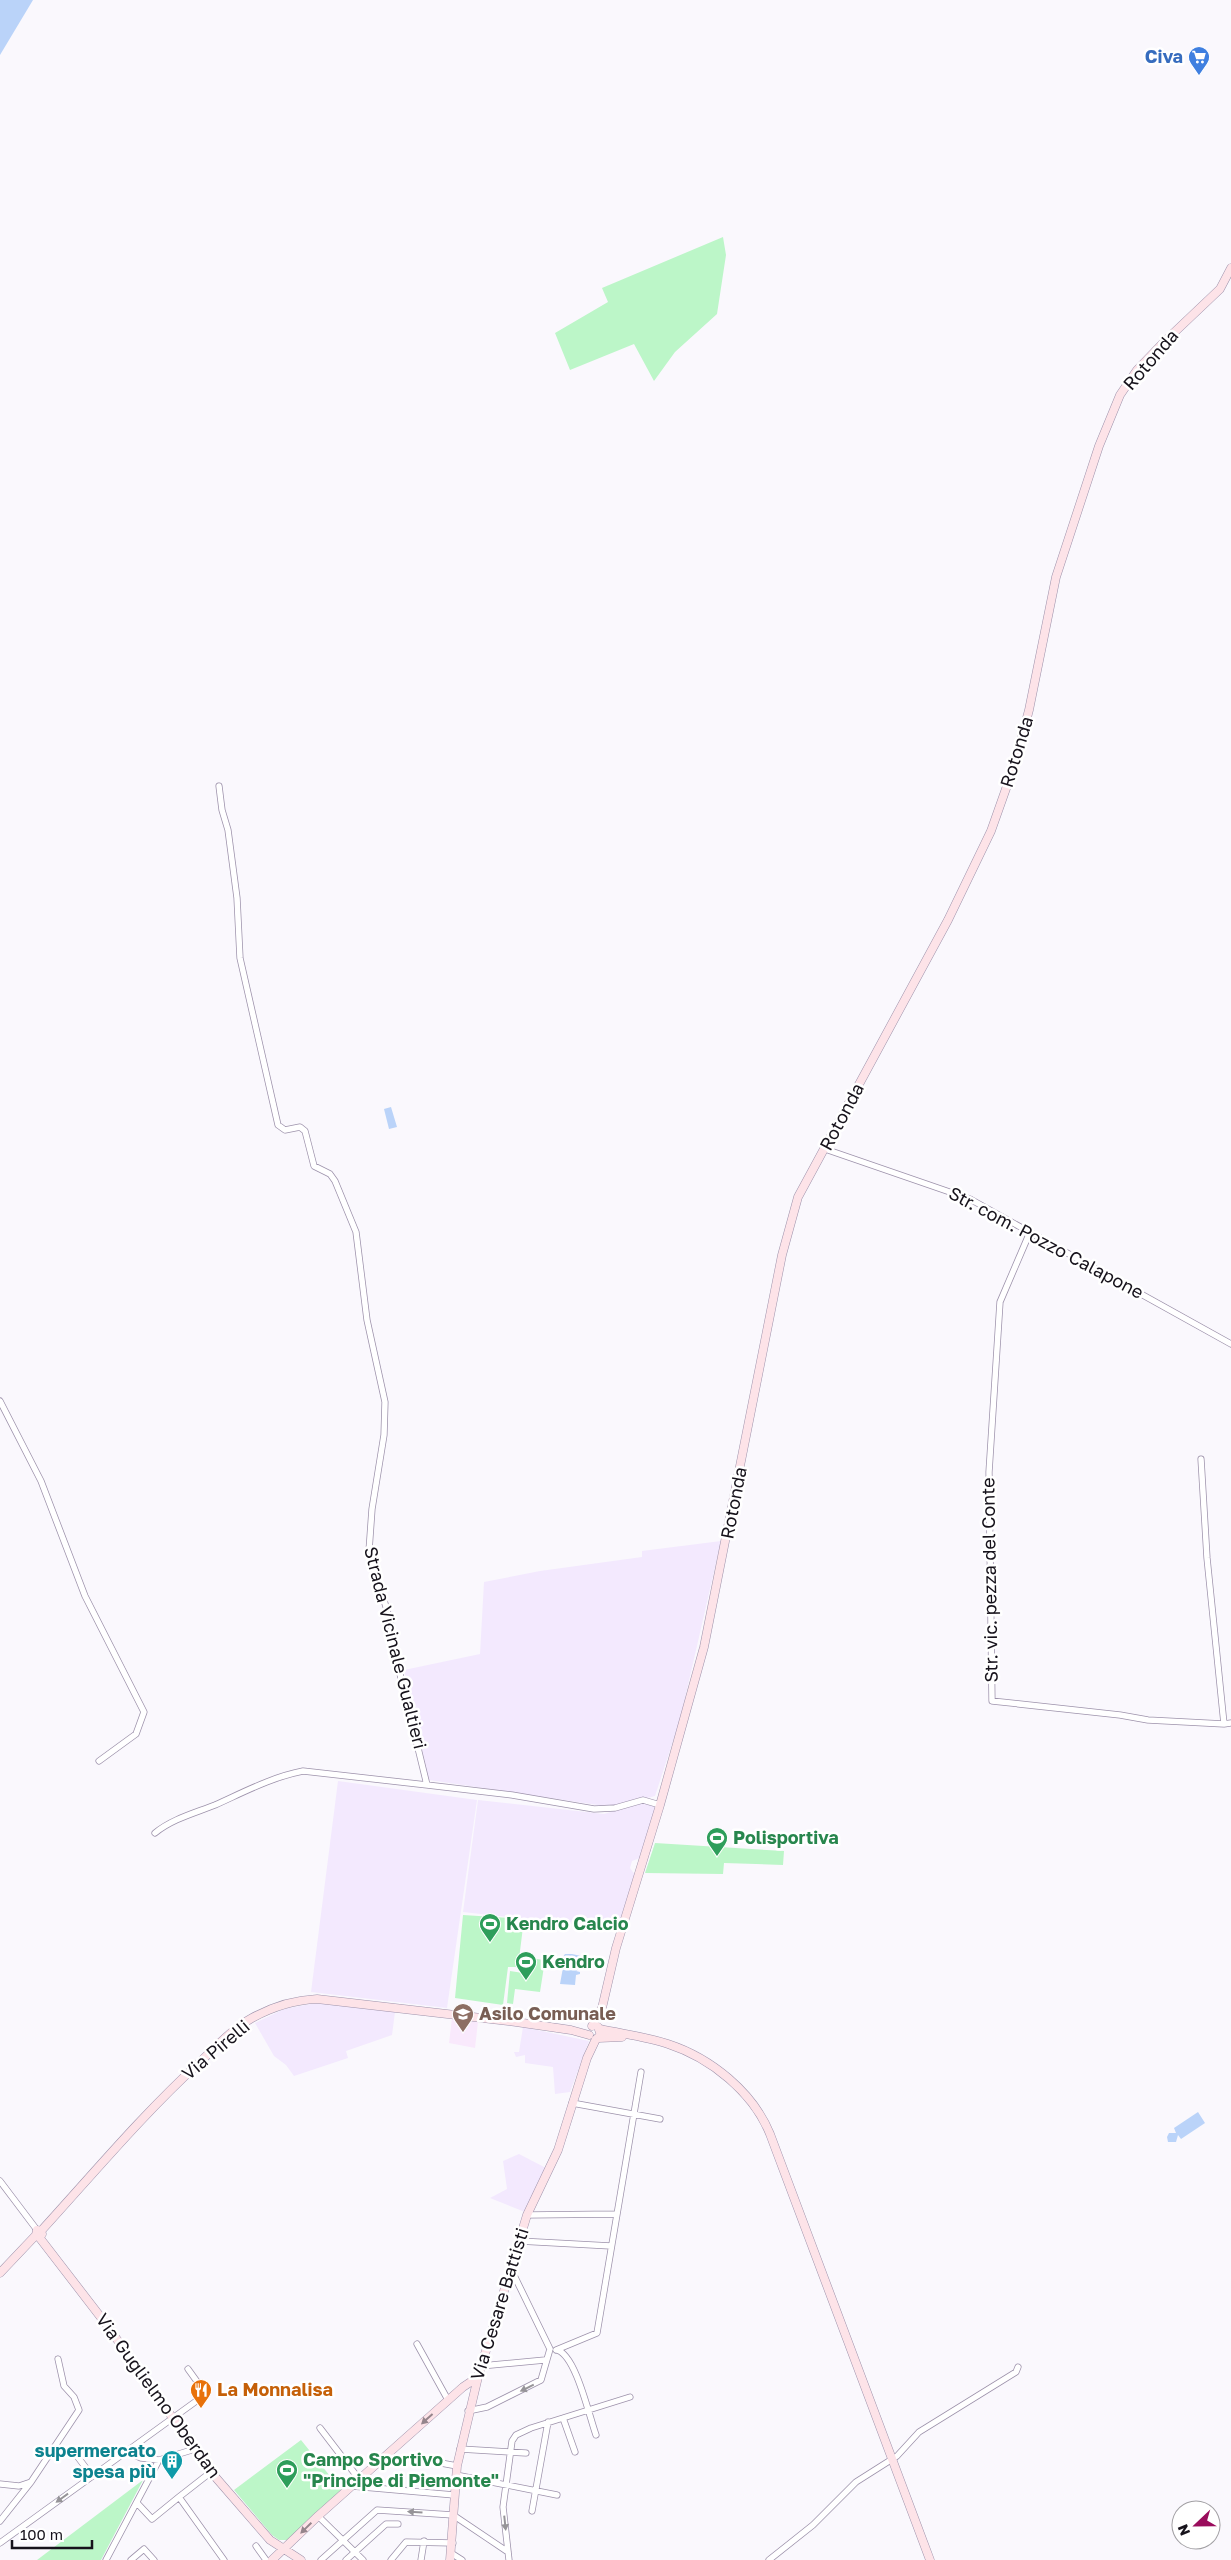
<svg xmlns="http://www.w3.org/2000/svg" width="1231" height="2560" font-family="'Golos Text',sans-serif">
<rect width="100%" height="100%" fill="#faf8fd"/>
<path fill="#f3e9fe" d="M721,1541l-41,179 -25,76 -44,11 -182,-27 -25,-110 76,-16 4,-72 56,-11 102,-14v-6z
M338,1781l139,19 -30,208 -136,-16z
M478,1800l126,14 38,-11 15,3 -17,52 -8,3 -2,7 5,7 -18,54 -154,-17z
M316,2003l79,9 -3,23 -46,16 2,7 -54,18 -8,-11 -12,-9 -19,-33 29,-14z
M523,2027l66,14 -19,51 -15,2 -2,-27 -28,-4v-8l-9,2 -2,-5h5z
M519,2154l27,14 -21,44 -35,-14 17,-9 -4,-28z"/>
<path fill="#f9e9fc" d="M452,2018l26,4 -3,26 -26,-5z"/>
<path fill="#bcf6c8" d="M723,237l3,18 -9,59 -42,38 -21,29 -20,-37 -64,26 -15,-37 53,-31 -6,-14z
M655,1843l129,8 -1,14 -59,-2 -1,11 -78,-1z
M463,1915l61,4 -6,48h-10l-5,38 -48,-7z
M529,1958l16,2 -5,32 -25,-3 -2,15 -6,-1 3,-32 13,2 1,-5h3z
M301,2440l41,51 -55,49h-8l-7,-5 -38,-45z
M143,2480l-42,80h-64z"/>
<path fill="#bad3f9" d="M0,0h33l-33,55z
M391,1107l6,20 -8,2 -5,-20z
M572,1954l9,2 3,6 -1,4 -7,5 4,1v2l-4,1 -1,10 -15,-1 4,-22 -3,-2 4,-6z
M1198,2112l7,11 -24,16 -3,-4 -2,7h-8l-1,-5 2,-4h7l-2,-5z"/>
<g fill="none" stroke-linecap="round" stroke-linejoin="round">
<g stroke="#9d92ab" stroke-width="7">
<path id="street" d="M219,786l3,24 6,20 9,68 3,60 38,167 7,5 15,-3 5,4 9,35 16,8 5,7 21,51 11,88 18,82 -1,33 -12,74 -3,42 21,69 10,54 27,111 85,10 82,14 21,-1 28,-8 17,5
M825,1149l145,50 261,145
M1030,1232l-30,70 -11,170 3,229 128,14 28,5 76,4
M0,1401l41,80 44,115 59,116 -8,22 -37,27
M1201,1459l6,99 17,166 7,-1
M155,1833c17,-14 40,-20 60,-28 29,-13 57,-28 88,-34l124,14
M572,2103l88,16
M0,2181l37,49
M527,2215l90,-1
M519,2241l92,5
M510,2267l40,82
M417,2344l31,56
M556,2350l41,-17 44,-261
M557,2350c19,5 32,66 39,85
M481,2366l64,-6
M468,2411l19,-4 54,-27 9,-31
M563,2418l12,34
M320,2428l39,51
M460,2449l66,4
M74,2452l18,24
M127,2452l14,6 18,2
M430,2461l27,5
M456,2475l101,20
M0,2484l19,2 12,-4 48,-72 -5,-13 -10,-11 -6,-27
M351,2486l103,9
M179,2497l32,-25
M137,2503l15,16 27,-22 45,63
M532,2511l16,-89
M318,2516l45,44
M0,2521l31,-39
M0,2543l206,-149 -18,-25
M256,2546l10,14
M451,2553l11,7
M106,2560l53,-100 36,-11
M131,2560l13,-11 10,11
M321,2560l56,-50 76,5 55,37
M346,2560l40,-36h12
M391,2560l15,-18 47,1
M421,2560l3,-19
M509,2560l-6,-53 9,-66 4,-6 15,-7 99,-31
M769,2560l44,-35 43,-43 41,-26 22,-24 97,-60 2,-5"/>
</g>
<g stroke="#9d92ab" stroke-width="9">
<path id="secondary" d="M592,2026l10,-18 14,-60 44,-143 44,-158 78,-392 16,-58 150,-277 43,-89 23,-65 15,-56 27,-133 43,-131 21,-51 17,-25 25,-26 58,-55 11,-21
M600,2029c23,5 47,8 68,15 43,14 85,48 102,90l160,426
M599,2038l23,-1
M41,2231c52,-57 102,-117 159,-169 16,-15 32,-33 52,-44 20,-11 43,-18 65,-19l199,23 55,8 18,5
M39,2237l67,87 105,148 59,68 31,20
M0,2273l36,-38 1,-5 4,1 1,3
M272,2560l46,-44 145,-129 15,-10
M450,2560l7,-94 21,-89 49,-162 31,-65 29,-92 9,-19 5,-4 -3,-8"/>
</g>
<use href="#street" stroke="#fff" stroke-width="5.5"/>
<use href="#secondary" stroke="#fde3e8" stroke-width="8"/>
</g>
<defs><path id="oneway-solid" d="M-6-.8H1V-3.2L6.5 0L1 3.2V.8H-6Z" transform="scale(1.25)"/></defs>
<g fill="#969498">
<use href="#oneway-solid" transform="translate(527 2388) rotate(154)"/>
<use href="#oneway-solid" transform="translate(62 2498) rotate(144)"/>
<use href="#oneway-solid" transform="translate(415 2512) rotate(-176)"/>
<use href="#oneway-solid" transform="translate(505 2523) rotate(84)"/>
</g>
<g fill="#95858c">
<use href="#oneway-solid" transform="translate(427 2419) rotate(138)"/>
<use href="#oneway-solid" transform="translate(306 2528) rotate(136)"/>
</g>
<defs>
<g id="supermarket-pin" transform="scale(1.125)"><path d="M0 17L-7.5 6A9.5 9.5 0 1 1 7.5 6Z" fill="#3f7fe0" stroke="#fff"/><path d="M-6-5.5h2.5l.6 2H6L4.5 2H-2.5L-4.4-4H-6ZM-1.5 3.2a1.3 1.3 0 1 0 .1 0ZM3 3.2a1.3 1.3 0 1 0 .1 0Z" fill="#fff"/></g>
<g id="stadium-pin" transform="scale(1.125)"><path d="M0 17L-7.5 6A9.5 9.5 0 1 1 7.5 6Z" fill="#2e9e5b" stroke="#fff"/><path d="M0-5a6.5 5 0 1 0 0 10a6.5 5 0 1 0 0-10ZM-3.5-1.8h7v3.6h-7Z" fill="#fff"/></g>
<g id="school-pin" transform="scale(1.125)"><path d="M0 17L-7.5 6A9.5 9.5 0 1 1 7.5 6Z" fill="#8d6e63" stroke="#fff"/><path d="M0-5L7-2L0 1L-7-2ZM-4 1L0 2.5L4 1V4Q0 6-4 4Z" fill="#fff"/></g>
<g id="restaurant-pin" transform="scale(1.125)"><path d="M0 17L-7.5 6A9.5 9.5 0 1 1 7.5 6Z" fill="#e8710a" stroke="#fff"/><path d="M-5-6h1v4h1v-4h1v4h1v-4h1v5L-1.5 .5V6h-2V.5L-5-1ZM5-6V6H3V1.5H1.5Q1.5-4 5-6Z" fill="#fff"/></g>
<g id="building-pin" transform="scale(1.125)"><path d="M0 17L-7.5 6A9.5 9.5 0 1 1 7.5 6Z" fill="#0f9aa8" stroke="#fff"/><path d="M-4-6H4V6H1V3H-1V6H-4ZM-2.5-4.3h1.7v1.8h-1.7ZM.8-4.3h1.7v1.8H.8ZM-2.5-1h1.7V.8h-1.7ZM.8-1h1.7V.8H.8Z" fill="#fff"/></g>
</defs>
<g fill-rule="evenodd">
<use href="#supermarket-pin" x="1199" y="57"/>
<use href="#stadium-pin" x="717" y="1838"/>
<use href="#stadium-pin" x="490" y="1924"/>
<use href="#stadium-pin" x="526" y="1962"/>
<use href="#school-pin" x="463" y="2014"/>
<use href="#restaurant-pin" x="201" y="2390"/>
<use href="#building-pin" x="172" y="2461"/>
<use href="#stadium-pin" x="287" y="2470"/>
</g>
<g text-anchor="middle" stroke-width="5" stroke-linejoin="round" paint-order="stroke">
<g font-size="18" font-weight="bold" fill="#366cbe" stroke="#fff" text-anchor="end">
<text x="1183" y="63">Civa</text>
</g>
<g font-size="18" fill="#16121b" stroke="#fff">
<text transform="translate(1151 360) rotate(-49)" y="6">Rotonda</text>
<text transform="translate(1017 752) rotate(-73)" y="6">Rotonda</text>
<text transform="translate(842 1117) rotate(-62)" y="6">Rotonda</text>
<text transform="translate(1046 1243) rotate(28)" y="6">Str. com. Pozzo Calapone</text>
<text transform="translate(734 1503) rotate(-79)" y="6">Rotonda</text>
<text transform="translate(990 1580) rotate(-91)" y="6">Str. vic. pezza del Conte</text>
<text transform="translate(395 1648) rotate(76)" y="6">Strada Vicinale Gualtieri</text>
<text transform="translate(216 2050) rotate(-40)" y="6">Via Pirelli</text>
<text transform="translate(500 2304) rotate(-73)" y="6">Via Cesare Battisti</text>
<text transform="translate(158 2396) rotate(54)" y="6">Via Guglielmo Oberdan</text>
</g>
<g font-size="18" font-weight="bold" fill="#27864d" stroke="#fff" text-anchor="start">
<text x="733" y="1844">Polisportiva</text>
<text x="506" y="1930">Kendro Calcio</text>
<text x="542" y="1968">Kendro</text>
<text x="303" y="2466">Campo Sportivo<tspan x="303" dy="21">"Principe di Piemonte"</tspan></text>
</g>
<g font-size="18" font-weight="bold" fill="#785e54" stroke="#fff" text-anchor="start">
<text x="479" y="2020">Asilo Comunale</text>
</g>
<g font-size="18" font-weight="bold" fill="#c56008" stroke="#fff" text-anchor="start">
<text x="217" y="2396">La Monnalisa</text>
</g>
<g font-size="18" font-weight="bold" fill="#0d838f" stroke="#fff" text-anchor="end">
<text x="156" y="2457">supermercato<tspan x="156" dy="21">spesa più</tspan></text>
</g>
</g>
<g transform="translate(1196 2525) rotate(248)"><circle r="24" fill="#ffffff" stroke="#a2a0a4"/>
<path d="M0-4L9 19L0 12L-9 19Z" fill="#9a0c5c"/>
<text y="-8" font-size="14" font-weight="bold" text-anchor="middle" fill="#16121b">N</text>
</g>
<path d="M12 2540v8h80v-8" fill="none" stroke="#16121b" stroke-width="2.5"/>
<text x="20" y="2540" font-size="15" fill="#16121b" stroke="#ffffff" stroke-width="4" paint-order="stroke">100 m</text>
</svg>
